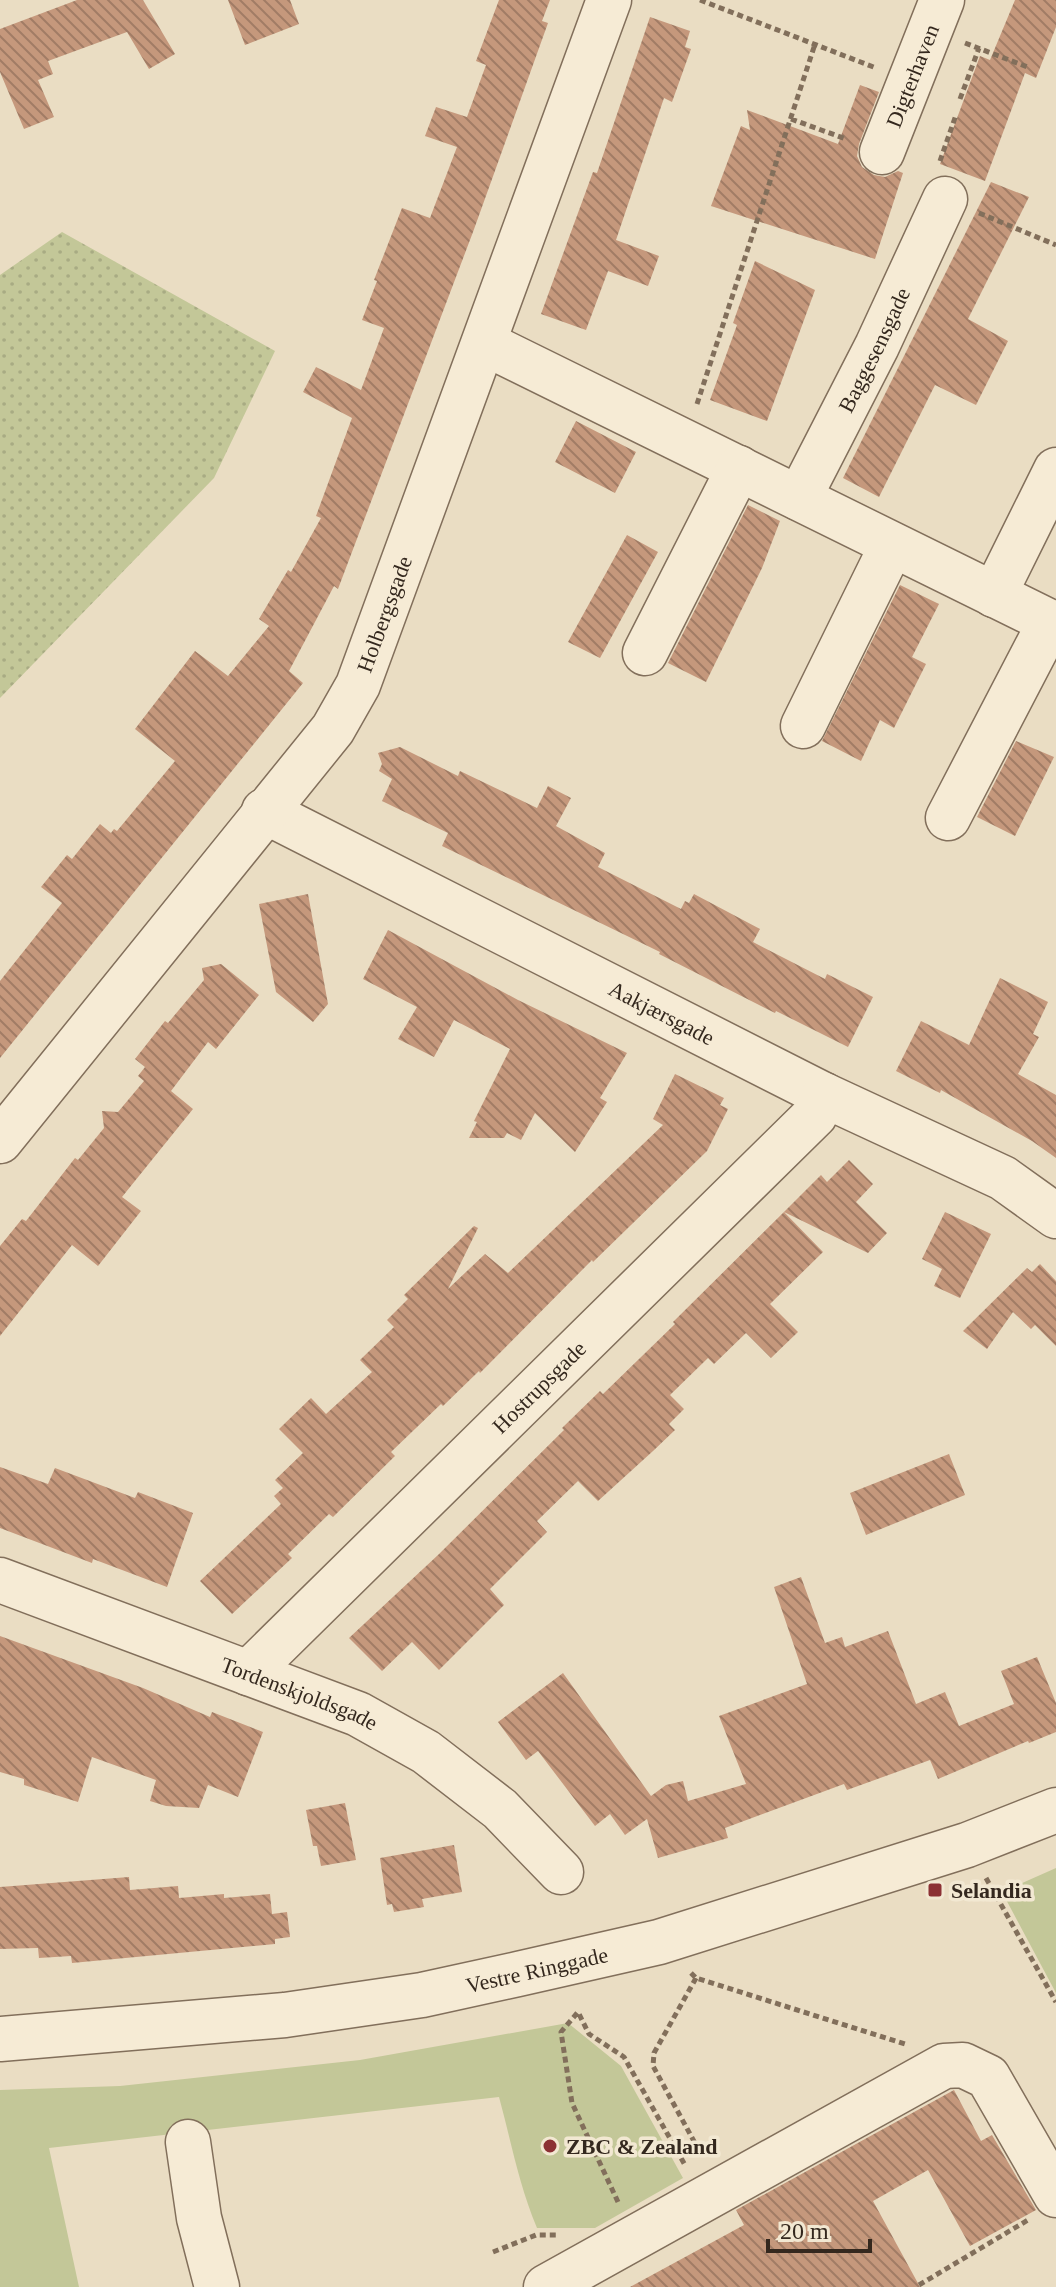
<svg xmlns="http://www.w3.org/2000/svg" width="1056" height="2287" font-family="'Times New Roman',serif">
<defs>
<pattern id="grass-dots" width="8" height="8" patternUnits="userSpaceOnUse" patternTransform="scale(2)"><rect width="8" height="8" fill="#c3c798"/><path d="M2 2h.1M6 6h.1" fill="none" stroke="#a8ab83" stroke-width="1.8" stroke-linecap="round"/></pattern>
<pattern id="building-back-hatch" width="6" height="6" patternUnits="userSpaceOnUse" patternTransform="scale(2)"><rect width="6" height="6" fill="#c5987c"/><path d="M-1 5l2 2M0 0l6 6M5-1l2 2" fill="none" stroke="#a17c65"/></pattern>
</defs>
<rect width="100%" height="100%" fill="#eaddc3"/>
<path fill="url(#grass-dots)" d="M62,232l213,119 -61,127 -214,220v-423z"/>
<path fill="#c3c798" d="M1056,1868v125l-54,-101z
M568,2023l53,43 62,112 -88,50h-58c-18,-43 -26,-87 -38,-131l-450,51 30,139h-79v-197l120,-4 240,-26z"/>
<path fill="url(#building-back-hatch)" d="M77,0h66l32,54 -26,15 -22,-37 -79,29 5,13 -15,6 16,37 -30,12 -24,-57v-43z
M228,0h62l9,24 -54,21z
M499,0h51l-8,21 6,2 -75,209 -135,357 -4,-3 -45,85 14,12 -303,375v-77l62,-78 -21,-16 26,-32 5,4 28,-35 11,9 3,-4 3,2 58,-70 -40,-32 60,-78 33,25 41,-50 -10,-7 29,-49 3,2 30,-54 -5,-2 36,-98 -49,-26 13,-25 45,23 23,-62 -22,-8 15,-39 -3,-1 28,-72 28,10 27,-71 -32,-11 11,-29 31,10 19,-52 -10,-4z
M1015,0h41v27l-20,51 -11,-5 -40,108 -45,-17 40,-108 10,4z
M650,17l40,14 -5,16 6,2 -19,53 -8,-4 -48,142 43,16 -11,30 -40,-15 -22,59 -45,-16 52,-142 4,1z
M860,85l19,7 -20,52 -2,12 5,11 12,8 11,2 13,-6 5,2 -28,86 -164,-53 30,-80 9,4 -3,-20 91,34z
M991,182l38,15 -61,122 40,22 -32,64 -41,-20 -56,112 -36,-19z
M755,261l60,29 -48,131 -57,-21 27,-75 -4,-2z
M576,421l60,31 -21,41 -60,-31z
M748,505l32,16 -18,47 -56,114 -38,-19z
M627,535l31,17 -58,106 -32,-16z
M900,585l39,19 -27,53 14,7 -32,64 -14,-8 -19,41 -39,-20z
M1016,741l38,16 -39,79 -38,-19z
M400,747l58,29 2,-5 77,37 11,-22 23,12 -15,28 49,27 -7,14 83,42 4,-8 4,2 5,-9 66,35 -7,13 72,37 2,-5 46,23 -25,50 -72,-36 -1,2 -116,-59 1,-2 -218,-106 6,-13 -66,-32 10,-22 -13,-8 3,-7 -4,-11z
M308,894l20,110 -15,18 -37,-30 -17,-88z
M388,930l130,70 109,53 -27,45 7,4 -32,50 -40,-39 -14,27 -14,-7 -3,5h-35l8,-16 -3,-1 36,-72 -56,-29 -20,37 -36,-18 19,-32 -54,-28z
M221,964l38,31 -43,54 -8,-7 -37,49 22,18 -71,88 19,14 -43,55 -26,-21 -72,91v-90l22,-27 4,2 49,-63 3,2 26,-32 -2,-17 16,1 26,-31 -6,-5 7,-9 -10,-8 30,-38 3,2 36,-43 -2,-12z
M1000,978l48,24 -15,32 6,3 -21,37 38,21v63l-24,-17 -91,-51 -1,3 -44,-22 25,-50 48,24z
M675,1074l49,24 -4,7 8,4 -21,42 -114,111 -1,-2 -112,113 -1,-2 -36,35 -2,-2 -50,48 4,4 -62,61 -4,-3 -41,40 4,4 -60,56 -32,-33 81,-77 -7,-8 9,-8 -8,-8 28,-27 -24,-24 32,-31 15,16 46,-42 -12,-12 34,-33 -7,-7 21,-21 -4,-4 70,-69 4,2 -30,61 37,-35 23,19 155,-148 -10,-6z
M849,1160l24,24 -17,18 31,31 -19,20 -84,-41 37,-37 6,7z
M784,1212l39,40 -53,52 28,28 -27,26 -25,-25 -32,31 -6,-6 -38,37 14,14 -15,15 6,6 -22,21 -55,50 -20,-20 -41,40 10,11 -57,57 14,16 -65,65 -27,-28 -30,29 -33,-33 89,-83 126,-125 -2,-2 38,-37 3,3 72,-70 -2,-2z
M945,1212l46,22 -31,64 -26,-12 8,-17 -20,-10z
M1040,1264l16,17v65l-21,-21 -4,4 -18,-17 -26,37 -24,-18 64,-63 5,4z
M949,1454l16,41 -99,40 -16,-42z
M0,1467l48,17 7,-16 80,30 3,-6 55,21 -26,74 -74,-28 -1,4 -92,-35z
M801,1577l24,66 17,-6 3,10 43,-16 28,73 29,-12 14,34 55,-22 -13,-33 36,-14 19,46v29l-27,11 -1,-2 -90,38 -8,-19 -83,30 -3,-6 -119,44 3,10 -70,20 -11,-39 -22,16 -15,-21 -15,12 -57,-75 -12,9 -28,-38 65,-49 88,123 15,-11 17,-4 5,20 58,-17 -27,-68 88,-32 -33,-97z
M0,1636l143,52 67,29 2,-5 51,20 -25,65 -30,-12 -9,23 -33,-2 -16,-5 6,-21 -64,-23 -14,45 -54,-17v-6l-24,-7z
M345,1803l11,57 -35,6 -4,-20h-4l-7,-36z
M454,1845l8,47 -40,7 2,8 -30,5 -2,-8 -5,1 -7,-47z
M129,1877l1,13 48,-4 1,12 45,-4v4l46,-4 2,20 15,-2 3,25 -15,2v5l-203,19 -1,-7 -32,2 -1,-10 -38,1v-62z
M954,2090l27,51 11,-6 44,75 -66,36 -42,-76 -55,31 47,86h-290l114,-62 -8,-15z"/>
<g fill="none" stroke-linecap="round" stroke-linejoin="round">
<g stroke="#826f5b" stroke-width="47">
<g id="minor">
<path id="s1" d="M882,152l60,-152"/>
<path d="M484,343l572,282"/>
<path id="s2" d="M799,498l78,-152 68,-147"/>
<path d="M994,595l62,-125"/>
<path d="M645,653l94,-185"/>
<path d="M803,726l89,-181"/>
<path id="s3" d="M264,811l560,284 179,83 53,38"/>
<path d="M948,818l102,-196"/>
<path id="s4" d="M0,1141l333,-412 25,-44 251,-685"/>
<path id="s5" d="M0,1580l358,134 68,38 74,57 61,63"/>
<path id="s6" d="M248,1673l567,-558 9,-20"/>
<path id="s7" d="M0,2039l285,-24 137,-20 96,-21 141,-32 308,-97 89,-35"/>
<path d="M188,2142l11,76 18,69"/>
<path d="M546,2287l398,-221 19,-1 25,12 68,118"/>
</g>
</g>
<path stroke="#826f5b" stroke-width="5" stroke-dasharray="6 4" stroke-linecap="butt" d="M700,0l176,68
M965,43l65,25
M960,99l19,-51
M791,119l55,20
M940,161l16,-46
M979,213l77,32
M697,404l118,-360
M986,1878l70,124
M691,1973l5,5 209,66
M696,1978l-42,75 -1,13 49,90
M618,2202l-46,-99 -11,-71 17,-20 11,22 35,23 61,108
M493,2252l43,-17h23
M919,2285l109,-65"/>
<use href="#minor" stroke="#f6ebd5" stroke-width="44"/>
</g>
<g fill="#8c3134" stroke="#f2e8d2" stroke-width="3">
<rect x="927" y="1882" width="16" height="16" rx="4"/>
<circle cx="550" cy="2146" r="8"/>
</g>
<g text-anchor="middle" stroke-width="7" stroke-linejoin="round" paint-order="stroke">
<g font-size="22" fill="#34281e" stroke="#f2e8d2">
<text dy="8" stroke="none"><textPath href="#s1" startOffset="82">Digterhaven</textPath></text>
<text dy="8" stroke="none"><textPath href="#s2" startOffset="166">Baggesensgade</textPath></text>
<text dy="8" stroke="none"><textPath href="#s4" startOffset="656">Holbergsgade</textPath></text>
<text dy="8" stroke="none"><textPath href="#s3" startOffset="446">Aakjærsgade</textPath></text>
<text dy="8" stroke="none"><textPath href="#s6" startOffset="408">Hostrupsgade</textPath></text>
<text dy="8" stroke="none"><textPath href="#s5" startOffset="320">Tordenskjoldsgade</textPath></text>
<text dy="8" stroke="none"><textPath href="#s7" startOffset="542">Vestre Ringgade</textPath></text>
</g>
<g font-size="22" font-weight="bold" fill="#34281e" stroke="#f2e8d2" text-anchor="start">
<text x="951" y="1898">Selandia</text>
<text x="566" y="2154">ZBC &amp; Zealand</text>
</g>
</g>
<path d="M768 2239v12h102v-12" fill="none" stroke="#34281e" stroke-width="4"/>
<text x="780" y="2239" font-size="24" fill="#34281e" stroke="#f2e8d2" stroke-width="6" paint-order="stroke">20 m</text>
</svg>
